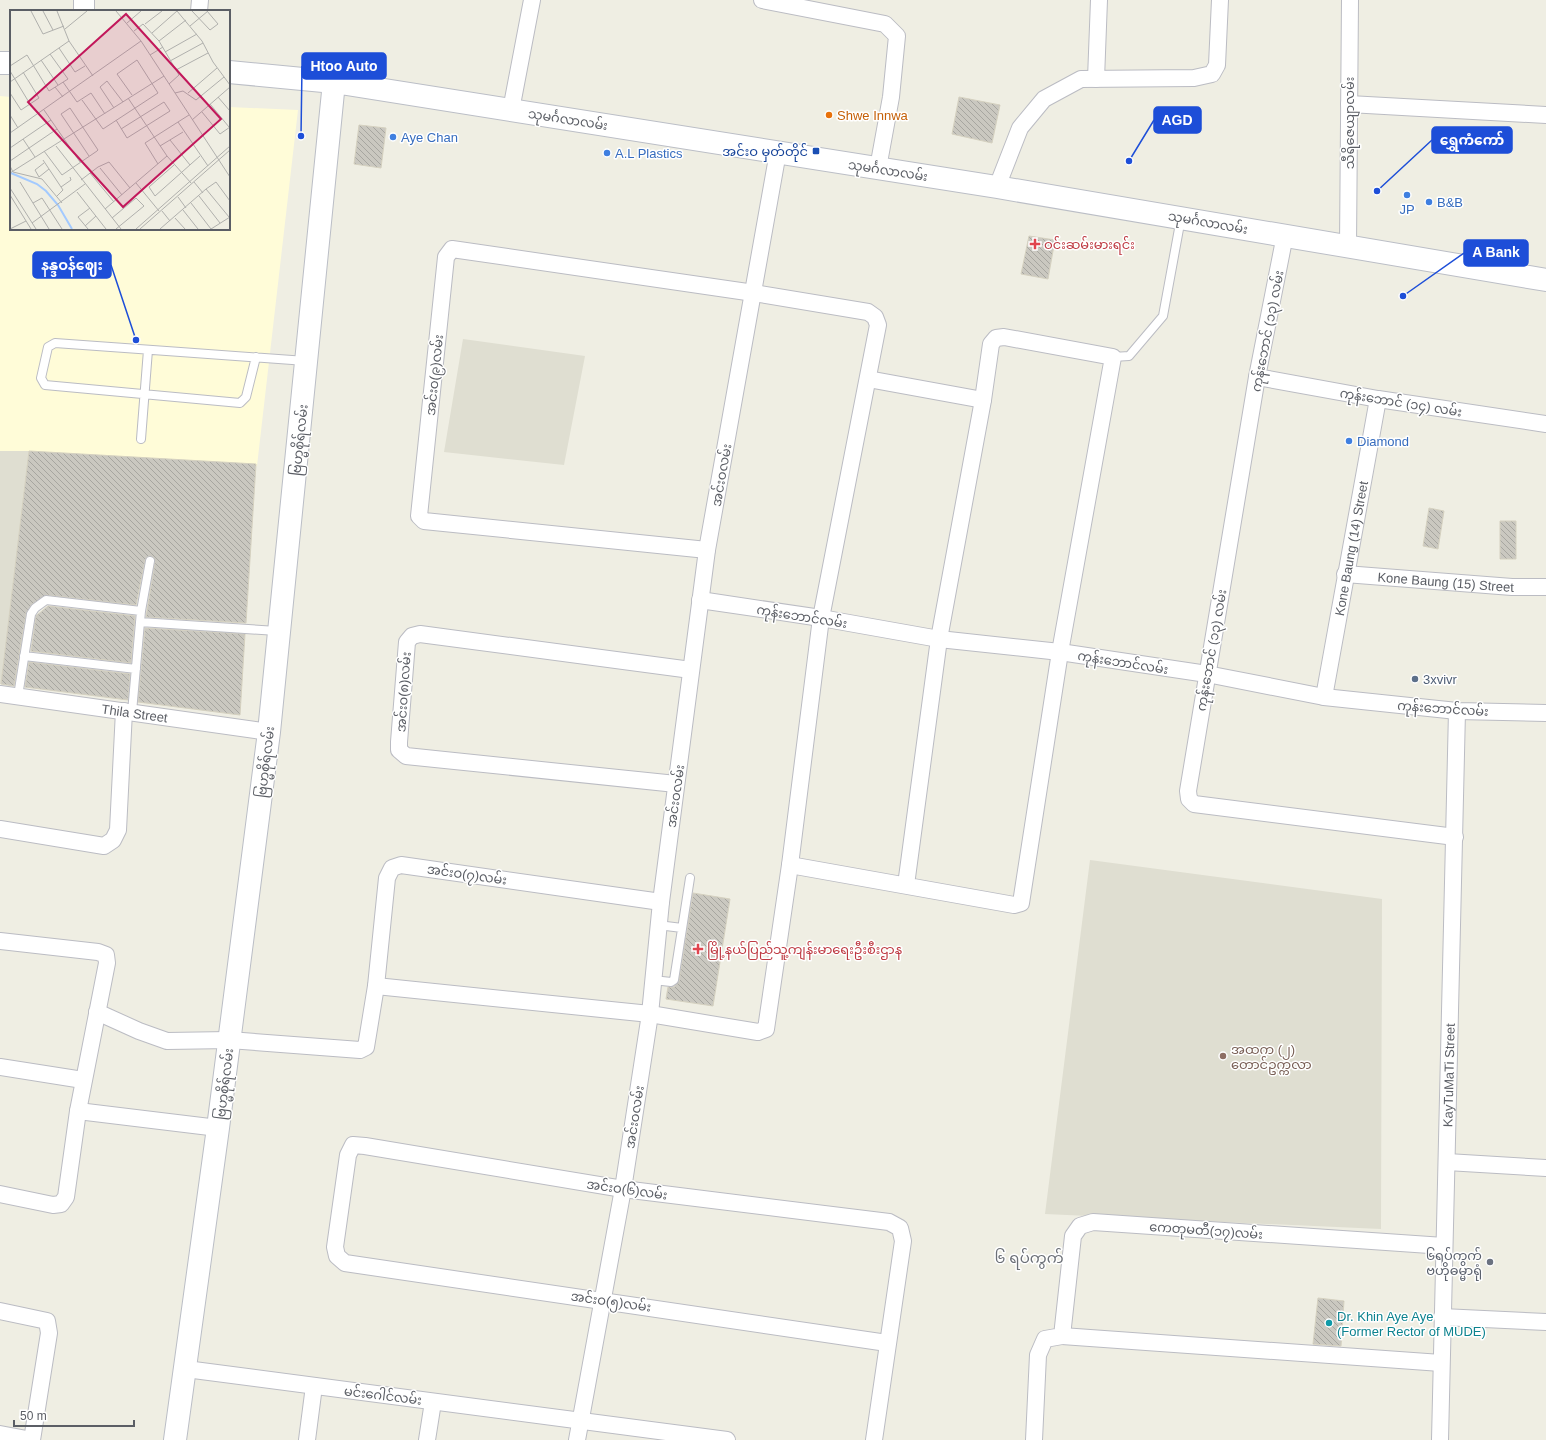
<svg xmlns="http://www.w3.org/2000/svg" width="1546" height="1440" font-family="Arial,'Noto Sans Myanmar',sans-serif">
<defs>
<pattern id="building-back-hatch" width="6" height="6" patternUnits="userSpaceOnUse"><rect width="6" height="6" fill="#cac8c0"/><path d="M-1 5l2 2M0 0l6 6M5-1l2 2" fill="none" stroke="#a7a6a0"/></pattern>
</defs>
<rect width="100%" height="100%" fill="#efeee3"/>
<path fill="#fffcd8" d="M0,96l11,1v132h218v-122l69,3 -41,356 -257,-15z"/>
<path fill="#dfded1" d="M463,339l122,17 -21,109 -120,-13z
M0,451h29l-28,233h-1z
M1090,860l292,39 -1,330 -336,-15z"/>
<path fill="url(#building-back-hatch)" stroke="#d5d1c0" d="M959,97l41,8 -8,38 -40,-9z
M359,125l27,3 -5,40 -27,-4z
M1029,236l26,4 -7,39 -27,-5z
M29,451l227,13 -10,159 -100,-6 9,-55 -2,-5 -4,-1 -4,4 -9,45 -89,-10 -15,9 -6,9 -12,73 -13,-2z
M1429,508l15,3 -6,38 -15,-3z
M1500,521h16v38h-16z
M48,606l87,10 -4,47 -100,-12 5,-35z
M145,628l100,6 -5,81 -102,-13z
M29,662l101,12 -2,26 -103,-13z
M693,893l37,6 -17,107 -47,-7 2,-12h6l5,-6z
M1318,1298l26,3 -3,45 -28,-2z"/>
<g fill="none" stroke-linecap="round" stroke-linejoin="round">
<g stroke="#bbbcc3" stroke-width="10">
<path id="service" d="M256,357l-10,40 -6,6 -195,-18 -4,-7 7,-31 7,-4c84,6 167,12 251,18
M1113,357l16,-1 34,-40 18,-98
M141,439l7,-89
M141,611l9,-50
M140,622l137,9
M24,656l112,13
M18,696l13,-82 4,-6 11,-8 95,11 -9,101
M658,925l24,3
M653,980l18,2 3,-2 16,-102"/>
</g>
<g stroke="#bbbcc3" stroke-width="18">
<g id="minor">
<path d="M762,0l123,24 12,12 -6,61 -13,71"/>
<path d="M199,11l1,-11"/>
<path d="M1096,79l3,-79"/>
<path d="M1349,104l197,11"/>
<path d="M511,110l21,-110"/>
<path d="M997,187l23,-59 24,-29 37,-20 113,-1 18,-4 5,-9 3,-65"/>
<path d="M1285,235l-28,142 -69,414 1,8 5,5 261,33"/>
<path d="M1348,246l2,-246"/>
<path d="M1257,377l121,22 168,25"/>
<path d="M868,379l115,21"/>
<path id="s1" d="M1345,574l167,13h34"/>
<path d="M700,600l121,18 118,21 121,13 147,22 117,23 133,14 89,2"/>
<path id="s2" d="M0,694l269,38"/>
<path id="s3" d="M1324,697l54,-298"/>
<path d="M676,784l-270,-28 -7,-6v-8l8,-100 5,-6 8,-2 271,36"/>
<path d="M0,829l104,17 9,-6 5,-10 6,-119"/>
<path d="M790,865l224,40 7,-2 39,-251 53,-295 -109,-20 -8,1 -5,6 -8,56 -44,239 -33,246"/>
<path d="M0,941l98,11 8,3 1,8 -29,148 -12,86 -5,7 -8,1 -53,-11"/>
<path d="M376,986l274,28 108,18 8,-3 24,-164 31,-247 57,-293 -3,-8 -7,-5 -114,-19 -302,-44 -6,8 -27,259 5,5 283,29"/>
<path d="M97,1012l42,19 28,10 62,-1 131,10 6,-3 10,-61 11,-108 5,-10 9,-3 260,37"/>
<path d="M0,1067l83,13"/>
<path d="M78,1111l140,17"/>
<path d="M1447,1162l99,6"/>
<path d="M0,1311l47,10 2,12 -17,107"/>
<path d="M1442,1317l104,5"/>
<path d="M1062,1336l379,27"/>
<path d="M186,1369l541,71"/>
<path d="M0,1434l32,6"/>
<path d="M307,1440l7,-54"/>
<path d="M427,1440l6,-38"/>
<path d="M577,1440l46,-251 27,-175 11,-112 46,-352 71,-398"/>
<path d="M874,1440l29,-199 -3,-13 -11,-6 -266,-33 -258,-43 -12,-1 -5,10 -13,92 2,9 8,7 542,80"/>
<path d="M1034,1440l4,-85 7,-16 17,-3 11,-100 7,-10 13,-4 351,24"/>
<path id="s4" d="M1440,1440l17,-729"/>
</g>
</g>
<g stroke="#bbbcc3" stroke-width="22">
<path id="tertiary" d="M84,11v-11"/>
</g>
<g stroke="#bbbec6" stroke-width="24">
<path id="secondary" d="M0,63h11
M229,72l105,10 663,105 549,93
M175,1440l43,-312 51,-396 65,-650"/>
</g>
<use href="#service" stroke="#fff" stroke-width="8"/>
<use href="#minor" stroke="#fff" stroke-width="16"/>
<use href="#tertiary" stroke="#fff" stroke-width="20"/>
<use href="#secondary" stroke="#fff" stroke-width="22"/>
</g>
<circle fill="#e8710a" stroke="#fff" stroke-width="1.5" cx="829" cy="115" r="4"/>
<g fill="#3f7fe0" stroke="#fff" stroke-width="1.5">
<circle cx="393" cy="137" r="4"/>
<circle cx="607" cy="153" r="4"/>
<circle cx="1407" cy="195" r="4"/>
<circle cx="1429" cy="202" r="4"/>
<circle cx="1349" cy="441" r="4"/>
</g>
<rect fill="#1a4fb4" stroke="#fff" stroke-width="1.5" x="812" y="147" width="8" height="8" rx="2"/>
<g fill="#e0444e" stroke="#fff" stroke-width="1.5">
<path d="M1033 238h4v4h4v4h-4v4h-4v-4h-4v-4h4z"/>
<path d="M696 943h4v4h4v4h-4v4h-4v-4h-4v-4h4z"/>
</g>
<circle fill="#5c6f8a" stroke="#fff" stroke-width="1.5" cx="1415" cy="679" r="4"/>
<circle fill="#8d6e63" stroke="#fff" stroke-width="1.5" cx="1223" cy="1056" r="4"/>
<circle fill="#6b7280" stroke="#fff" stroke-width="1.5" cx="1490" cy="1262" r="4"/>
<circle fill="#0f9aa8" stroke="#fff" stroke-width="1.5" cx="1329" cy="1323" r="4"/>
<g text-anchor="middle" stroke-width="3" stroke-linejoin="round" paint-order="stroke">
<g font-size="13" fill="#c56008" stroke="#fff" text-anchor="start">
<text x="837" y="120">Shwe Innwa</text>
</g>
<g font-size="13" fill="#5b5e65" stroke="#fff">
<text transform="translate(568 119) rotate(9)" y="5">သုမင်္ဂလာလမ်း</text>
<text transform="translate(1349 123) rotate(-90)" y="5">သီရိဇေယျာလမ်း</text>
<text transform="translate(888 170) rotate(9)" y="5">သုမင်္ဂလာလမ်း</text>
<text transform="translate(1208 222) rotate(10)" y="5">သုမင်္ဂလာလမ်း</text>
<text transform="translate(1267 331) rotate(-79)" y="5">ကုန်းဘောင် (၁၃) လမ်း</text>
<text transform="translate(434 375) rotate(-84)" y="5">အင်းဝ(၉)လမ်း</text>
<text transform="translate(1401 402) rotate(9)" y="5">ကုန်းဘောင် (၁၄) လမ်း</text>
<text transform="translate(299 440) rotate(-84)" y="5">ဗြဟ္မစိုရ်လမ်း</text>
<text transform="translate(721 475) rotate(-80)" y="5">အင်းဝလမ်း</text>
<text dy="5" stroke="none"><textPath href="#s3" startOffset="151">Kone Baung (14) Street</textPath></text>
<text dy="5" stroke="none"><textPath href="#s1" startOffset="101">Kone Baung (15) Street</textPath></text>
<text transform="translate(802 616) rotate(9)" y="5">ကုန်းဘောင်လမ်း</text>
<text transform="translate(1211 650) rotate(-80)" y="5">ကုန်းဘောင် (၁၃) လမ်း</text>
<text transform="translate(1123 662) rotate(9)" y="5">ကုန်းဘောင်လမ်း</text>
<text transform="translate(403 692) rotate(-86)" y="5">အင်းဝ(၈)လမ်း</text>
<text transform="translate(1443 708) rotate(4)" y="5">ကုန်းဘောင်လမ်း</text>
<text dy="5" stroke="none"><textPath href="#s2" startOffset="136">Thila Street</textPath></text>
<text transform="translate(265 762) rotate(-83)" y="5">ဗြဟ္မစိုရ်လမ်း</text>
<text transform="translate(675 796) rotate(-82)" y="5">အင်းဝလမ်း</text>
<text transform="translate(467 874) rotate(8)" y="5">အင်းဝ(၇)လမ်း</text>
<text dy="5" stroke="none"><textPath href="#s4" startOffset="365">KayTuMaTi Street</textPath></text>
<text transform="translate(224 1084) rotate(-83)" y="5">ဗြဟ္မစိုရ်လမ်း</text>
<text transform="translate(634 1117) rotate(-81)" y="5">အင်းဝလမ်း</text>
<text transform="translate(627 1189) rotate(8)" y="5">အင်းဝ(၆)လမ်း</text>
<text transform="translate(1206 1230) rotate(4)" y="5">ကေတုမတီ(၁၇)လမ်း</text>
<text transform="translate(611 1301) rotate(8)" y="5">အင်းဝ(၅)လမ်း</text>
<text transform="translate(383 1395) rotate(7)" y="5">မင်းဂေါင်လမ်း</text>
</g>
<g font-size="13" fill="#366cbe" stroke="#fff" text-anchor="start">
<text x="401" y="142">Aye Chan</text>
<text x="615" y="158">A.L Plastics</text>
<text x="1437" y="207">B&amp;B</text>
<text x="1407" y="214" text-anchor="middle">JP</text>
<text x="1357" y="446">Diamond</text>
</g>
<g font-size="13" fill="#164399" stroke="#fff" text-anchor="end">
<text x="808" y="156">အင်းဝ မှတ်တိုင်</text>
</g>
<g font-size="13" fill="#be3a42" stroke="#fff" text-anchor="start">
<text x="1044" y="249">ဝင်းဆမ်းမားရင်း</text>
<text x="707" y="954">မြို့နယ်ပြည်သူ့ကျန်းမာရေးဦးစီးဌာန</text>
</g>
<g font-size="13" fill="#4e5e75" stroke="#fff" text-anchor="start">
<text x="1423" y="684">3xvivr</text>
</g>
<g font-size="13" fill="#785e54" stroke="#fff" text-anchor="start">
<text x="1231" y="1054">အထက (၂)<tspan x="1231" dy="15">တောင်ဥက္ကလာ</tspan></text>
</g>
<g font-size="13" fill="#5b616d" stroke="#fff" text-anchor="end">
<text x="1482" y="1260">၆ရပ်ကွက်<tspan x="1482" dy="15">ဗဟိုဓမ္မာရုံ</tspan></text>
</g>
<g font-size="13" fill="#0d838f" stroke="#fff" text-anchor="start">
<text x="1337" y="1321">Dr. Khin Aye Aye<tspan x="1337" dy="15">(Former Rector of MUDE)</tspan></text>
</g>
<g font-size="15" fill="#6c7077" stroke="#fff">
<text x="1029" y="1263">၆ ရပ်ကွက်</text>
</g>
</g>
<g transform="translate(10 10)">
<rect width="220" height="220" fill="#efeee3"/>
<path fill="none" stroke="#a3caff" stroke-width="2" d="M1,163l26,11 9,7 12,14 14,24"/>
<path fill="none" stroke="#b0b0ad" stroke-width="1" d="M21,1l12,23 21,-8M33,1l10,19M47,1l12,30 24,35M106,1l25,30 89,136M167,1l25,30 11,21 17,23M182,1l18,19 8,-6 -11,-13M117,13l14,-12M135,14l17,-13M180,16l18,-15M55,19l22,-18M124,21l9,-7 16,17 20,34 -10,9M142,23l25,-22M149,31l27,-21M49,38l16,24 10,-6M155,42l32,-18M140,45l13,-8M31,50l17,25M160,51l33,-18M0,56l17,-11 22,36 19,-12 -18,-25M166,60l32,-17M0,61l20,33M0,72l59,-41M53,72l14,20 14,-9 14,21M45,77l8,10M0,83l11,17 18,-12 -16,-26M165,83l8,-2 13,9 28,-23M178,83l29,-25M208,87l12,14M118,88l39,58 24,27M72,90l21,29 55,-36 -21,-33 -20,14 15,21M200,94l19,23M104,98l-14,-21 7,-6 16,21M34,100l36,52M192,102l18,22 10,-7M0,105l8,13M106,110l11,18 43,-27 -6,-9 -43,27M182,110l38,-33M168,112l30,44M0,123l131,-92M13,129l12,18M160,130l20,25M46,136l65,83M150,136l23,-14M0,138l41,-28M34,141l18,24 35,-24 1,-1 -28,-42 -9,6 28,42M33,150l20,30 -6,6M0,151l47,-32M148,154l-13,-21 44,-28M164,155l-25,22 6,9 45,-40M0,156l3,6 29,7 20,24M90,158l22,27M0,163l154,-97M80,163l24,29M29,167l-4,-7 9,-7M29,167l10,-8M71,170l17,-13 11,-5 21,26M10,172l29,47M184,172l9,11M126,173l23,28M51,177l10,-7 -1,-3M0,178l26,41M196,179l10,-7 14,19M67,182l29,37M0,185l21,34M189,186l21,27M168,187l8,11M23,193l9,-5 20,31M181,193l20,26M95,199l62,-53M173,200l15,19M152,201l8,10M102,208l24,-20 8,8 -28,23M165,208l10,11M22,213l53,-39M75,216l11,-10M0,219l16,-8M78,219l-10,-12 12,-9M126,219l94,-83M130,219l90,-79M150,219l46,-40 23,28M201,219l19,-12"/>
<path fill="#c2185b" fill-opacity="0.15" stroke="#c2185b" stroke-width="2" d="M116,4l95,105 -98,88 -95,-105z"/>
<rect width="220" height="220" fill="none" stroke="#5b5e65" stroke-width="2"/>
</g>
<path fill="none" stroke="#1d4ed8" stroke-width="1.5" d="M301 136L302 66M1129 161L1154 120M1377 191L1432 140M1403 296L1464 253M136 340L111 265"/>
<g fill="#1d4ed8" stroke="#fff" stroke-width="1.5">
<circle cx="301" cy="136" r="4"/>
<circle cx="1129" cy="161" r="4"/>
<circle cx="1377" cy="191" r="4"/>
<circle cx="1403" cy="296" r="4"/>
<circle cx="136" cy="340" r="4"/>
</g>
<g fill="#1d4ed8" stroke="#1d4ed8" stroke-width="1.5">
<rect x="302" y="53" width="84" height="26" rx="4"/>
<rect x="1154" y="107" width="47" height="26" rx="4"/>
<rect x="1432" y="127" width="80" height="26" rx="4"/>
<rect x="1464" y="240" width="64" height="26" rx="4"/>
<rect x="33" y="252" width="78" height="26" rx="4"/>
</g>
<g font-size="14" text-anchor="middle" font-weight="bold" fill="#fff">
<text x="344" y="71">Htoo Auto</text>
<text x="1177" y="125">AGD</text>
<text x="1472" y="145">ရွှေကံကော်</text>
<text x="1496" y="257">A Bank</text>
<text x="72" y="270">နန္ဒဝန်ဈေး</text>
</g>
<path d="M14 1420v6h120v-6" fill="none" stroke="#5b5e65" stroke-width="2"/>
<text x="20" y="1420" font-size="12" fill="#5b5e65" stroke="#ffffff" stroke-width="3" paint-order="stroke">50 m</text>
</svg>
